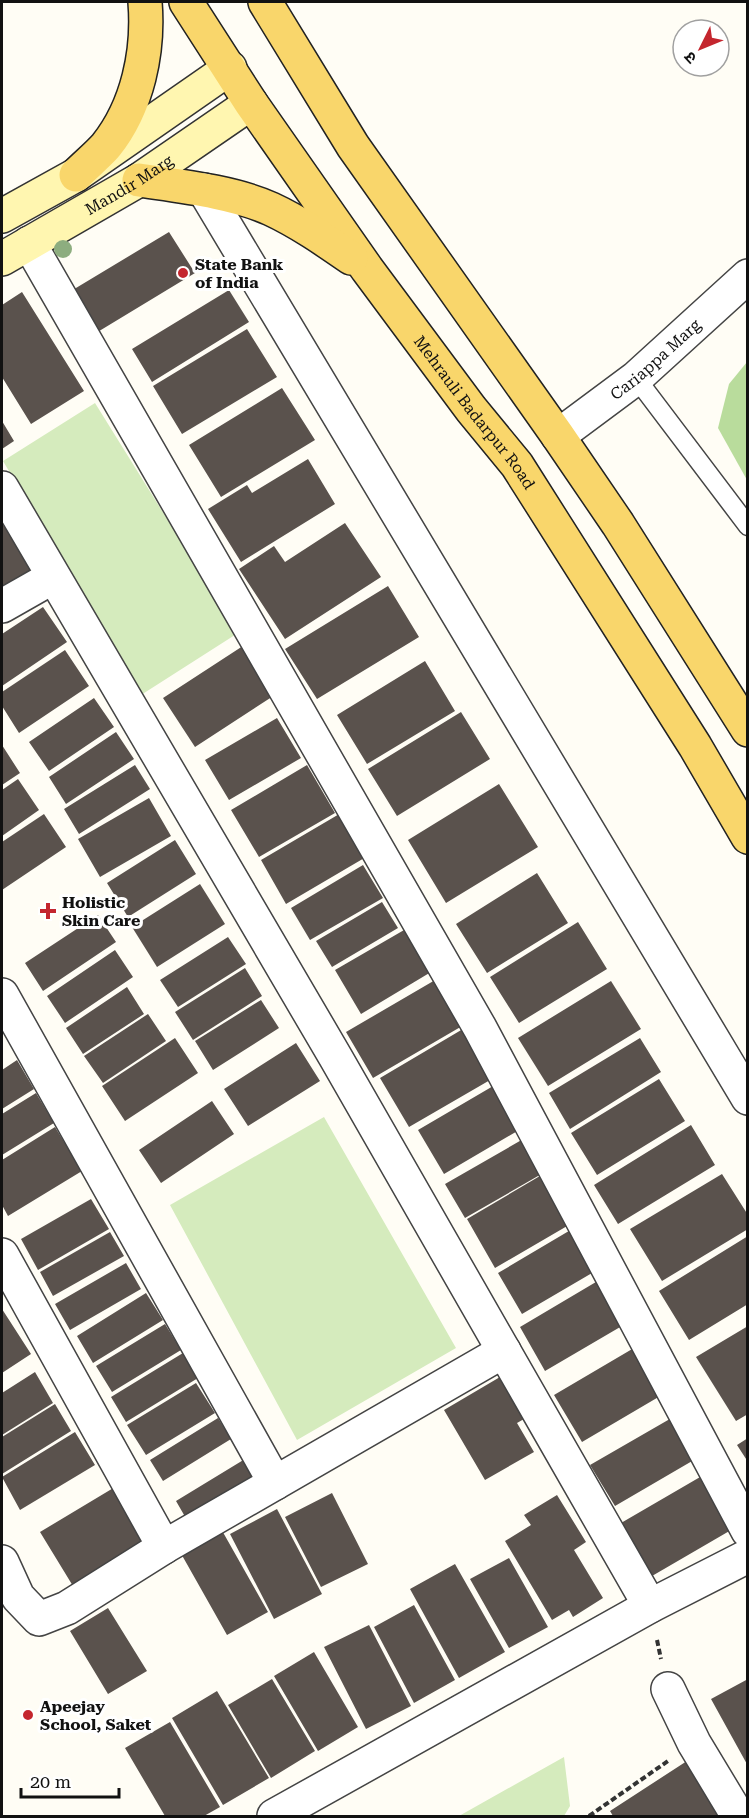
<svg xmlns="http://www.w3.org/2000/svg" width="749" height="1818" font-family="'Roboto Serif','Noto Sans Devanagari',serif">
<rect width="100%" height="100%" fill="#fffdf5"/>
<path fill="#d5ebbd" d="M95,403l143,230 -97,62 -138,-234z
M324,1117l132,231 -159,92 -127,-235z
M564,1757l6,49 -6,10h-105z"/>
<path fill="#b9dc9c" d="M747,362v118l-29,-52 11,-44z"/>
<path fill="#5a524d" d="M169,232l26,41 -104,63 -25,-42z
M229,290l20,32 -97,60 -20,-33z
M22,292l62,99 -53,33 -29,-47v-72z
M247,329l30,48 -95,57 -29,-48z
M282,388l33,52 -94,57 -32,-52z
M2,421l12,20 -12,8z
M308,459l27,45 -94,58 -33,-53 39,-24 5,8z
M2,523l33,51 -33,22z
M345,523l36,54 -96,62 -46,-70 35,-23 11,16z
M388,586l31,51 -102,62 -32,-50z
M43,607l24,35 -65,44v-52z
M249,642l32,49 -86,56 -32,-49z
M65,650l24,36 -70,47 -17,-27v-14z
M425,661l30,50 -88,53 -30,-49z
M94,698l20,29 -65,44 -20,-29z
M461,712l29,47 -93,57 -29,-47z
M277,718l24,40 -72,42 -24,-40z
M116,732l18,27 -68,45 -17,-27z
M2,745l18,28 -18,12z
M135,765l15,24 -71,45 -15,-25z
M307,765l28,48 -76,44 -28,-47z
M18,779l21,31 -37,26v-46z
M499,784l39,63 -92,56 -38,-63z
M149,798l22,38 -71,41 -22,-38z
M341,813l25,44 -80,47 -25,-44z
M44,814l22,33 -64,43v-48z
M175,840l21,34 -68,43 -21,-34z
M363,865l20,33 -73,42 -19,-32z
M537,873l31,50 -81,50 -31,-49z
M200,884l25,40 -68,43 -25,-40z
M382,902l16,26 -66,39 -16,-26z
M98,915l18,27 -73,49 -18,-28z
M578,922l29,47 -88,54 -29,-46z
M411,926l25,43 -75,45 -26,-44z
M228,937l18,27 -68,43 -18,-27z
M115,950l18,27 -68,46 -18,-27z
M245,968l17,28 -69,44 -18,-28z
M442,976l27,46 -96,56 -27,-46z
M611,981l30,48 -93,57 -30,-48z
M127,987l17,27 -61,40 -17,-26z
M261,1000l18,28 -66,42 -18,-29z
M148,1014l18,27 -63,42 -19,-27z
M468,1026l29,50 -88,51 -29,-49z
M175,1038l23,35 -73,48 -23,-35z
M640,1038l21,34 -91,57 -21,-36z
M296,1043l24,38 -72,45 -24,-37z
M17,1060l17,29 -32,20v-39z
M659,1079l26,42 -88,54 -26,-42z
M500,1082l26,44 -82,48 -26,-44z
M36,1093l18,30 -52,32v-41z
M212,1101l22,33 -73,49 -22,-33z
M691,1125l24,40 -97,59 -24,-39z
M55,1127l27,44 -74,45 -6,-11v-45z
M525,1138l20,34 -80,46 -20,-34z
M545,1173l29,49 -79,46 -28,-49z
M722,1174l26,41v14l-86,52 -32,-52z
M91,1199l18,30 -71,41 -17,-31z
M579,1225l25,41 -82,48 -24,-41z
M110,1232l14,24 -71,40 -13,-24z
M748,1236v68l-59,36 -30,-49z
M126,1263l15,26 -71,41 -15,-26z
M601,1279l26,44 -82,48 -25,-44z
M146,1293l17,27 -70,43 -16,-27z
M2,1309l29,45 -29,19z
M165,1324l16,26 -69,42 -16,-26z
M748,1326v88l-12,7 -40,-64z
M639,1345l28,47 -85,50 -28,-47z
M183,1353l15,25 -72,44 -15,-25z
M35,1372l18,31 -51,32v-42z
M500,1377l24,42 -7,4 17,29 -49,28 -41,-70z
M196,1383l19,30 -69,42 -19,-30z
M55,1404l16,27 -69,43v-37z
M675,1416l24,41 -84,49 -25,-41z
M218,1418l13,21 -68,42 -13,-21z
M75,1432l20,33 -75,45 -18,-33z
M748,1438v24l-11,-17z
M245,1459l15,25 -69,43 -15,-26z
M707,1473l31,53 -86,50 -31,-53z
M115,1487l35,58 -74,46 -36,-59z
M332,1493l36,71 -47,23 -36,-70z
M557,1495l29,47 -12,8 29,48 -30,19 -4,-7 -17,10 -47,-79 26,-16 -7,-10z
M277,1509l45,85 -48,25 -44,-85z
M220,1527l48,85 -41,23 -48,-85z
M509,1558l39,69 -39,21 -39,-69z
M455,1564l50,88 -46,26 -49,-89z
M414,1605l41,75 -41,23 -40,-76z
M108,1608l39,63 -39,23 -38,-63z
M369,1625l42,81 -45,23 -42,-82z
M314,1652l44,75 -40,24 -44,-75z
M272,1679l43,72 -44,27 -43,-73z
M748,1679v87l-37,-67z
M217,1691l52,87 -46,27 -51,-87z
M170,1722l50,85 -16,9h-39l-40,-68z
M690,1759l32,57h-109l-3,-5z"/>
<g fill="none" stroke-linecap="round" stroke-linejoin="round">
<g stroke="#444" stroke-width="21">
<path id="service" d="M636,378l112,148"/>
</g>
<g stroke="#444" stroke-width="36">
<g id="minor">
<path d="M204,190l544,908"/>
<path d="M29,243l451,785 268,503"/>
<path id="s1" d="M558,436l78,-58 112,-102"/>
<path d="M2,488l334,570 314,548"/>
<path d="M2,606l51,-29"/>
<path d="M2,995l273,488"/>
<path d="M2,1255l162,292"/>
<path d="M2,1562l16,35 21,22 28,-11 97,-61 340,-196"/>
<path d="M668,1689l26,54 44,73"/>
<path d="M274,1816l376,-210 98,-50"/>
</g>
</g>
<g stroke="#333" stroke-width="36">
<g id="secondary">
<path d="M2,216l74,-41 154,-107"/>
<path id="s2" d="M2,259l137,-79 112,-77"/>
</g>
</g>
<g stroke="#222" stroke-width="36">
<g id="primary">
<path id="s3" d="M186,2l65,101 116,166 104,140 46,56 178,281 53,91"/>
<path d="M265,2l88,144 205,290 60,88 130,206"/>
<path d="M76,175c10,-10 21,-19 30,-29 32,-40 43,-95 39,-144"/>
<path d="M139,180c40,6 95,12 132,29 28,13 54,31 80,49"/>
</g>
</g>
<path stroke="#333" stroke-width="4" stroke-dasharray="6 3" stroke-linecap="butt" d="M657,1640l4,19
M589,1816l79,-55"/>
<use href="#service" stroke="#fff" stroke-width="18"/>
<use href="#minor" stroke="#fff" stroke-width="33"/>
<use href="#secondary" stroke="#fff6b0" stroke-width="33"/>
<use href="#primary" stroke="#f9d66b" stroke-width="33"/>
</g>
<circle fill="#8dad7f" cx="63" cy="249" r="9"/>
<g fill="#c4262e" stroke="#fff" stroke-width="2">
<circle cx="183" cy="273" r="6"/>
<path d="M45 902h6v6h6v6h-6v6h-6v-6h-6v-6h6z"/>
<circle cx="28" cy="1715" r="6"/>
</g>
<g text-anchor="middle" stroke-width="6" stroke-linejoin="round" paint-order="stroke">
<g font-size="16" fill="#111" stroke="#fff">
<text dy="6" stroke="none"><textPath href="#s2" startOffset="147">Mandir Marg</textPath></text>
<text dy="6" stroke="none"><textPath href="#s1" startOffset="124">Cariappa Marg</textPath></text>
<text dy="6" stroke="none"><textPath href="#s3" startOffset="502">Mehrauli Badarpur Road</textPath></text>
</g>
<g font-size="16" font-weight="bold" fill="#111" stroke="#fff" text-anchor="start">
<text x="195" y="270">State Bank<tspan x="195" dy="18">of India</tspan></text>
<text x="62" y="908">Holistic<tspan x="62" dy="18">Skin Care</tspan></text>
<text x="40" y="1712">Apeejay<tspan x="40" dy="18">School, Saket</tspan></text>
</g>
</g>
<rect width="749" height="1818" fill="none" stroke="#111111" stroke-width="6"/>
<g transform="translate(701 48) rotate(227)"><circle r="28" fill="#ffffff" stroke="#a0a0a0" stroke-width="1.5"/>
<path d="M0-4.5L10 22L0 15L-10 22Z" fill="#c4262e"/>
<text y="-9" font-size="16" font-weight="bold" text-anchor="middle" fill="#111111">उ</text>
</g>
<path d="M21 1788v9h98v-9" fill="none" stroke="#111111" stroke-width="3"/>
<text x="30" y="1788" font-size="18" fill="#111111" stroke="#ffffff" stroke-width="4.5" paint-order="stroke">20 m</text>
</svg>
